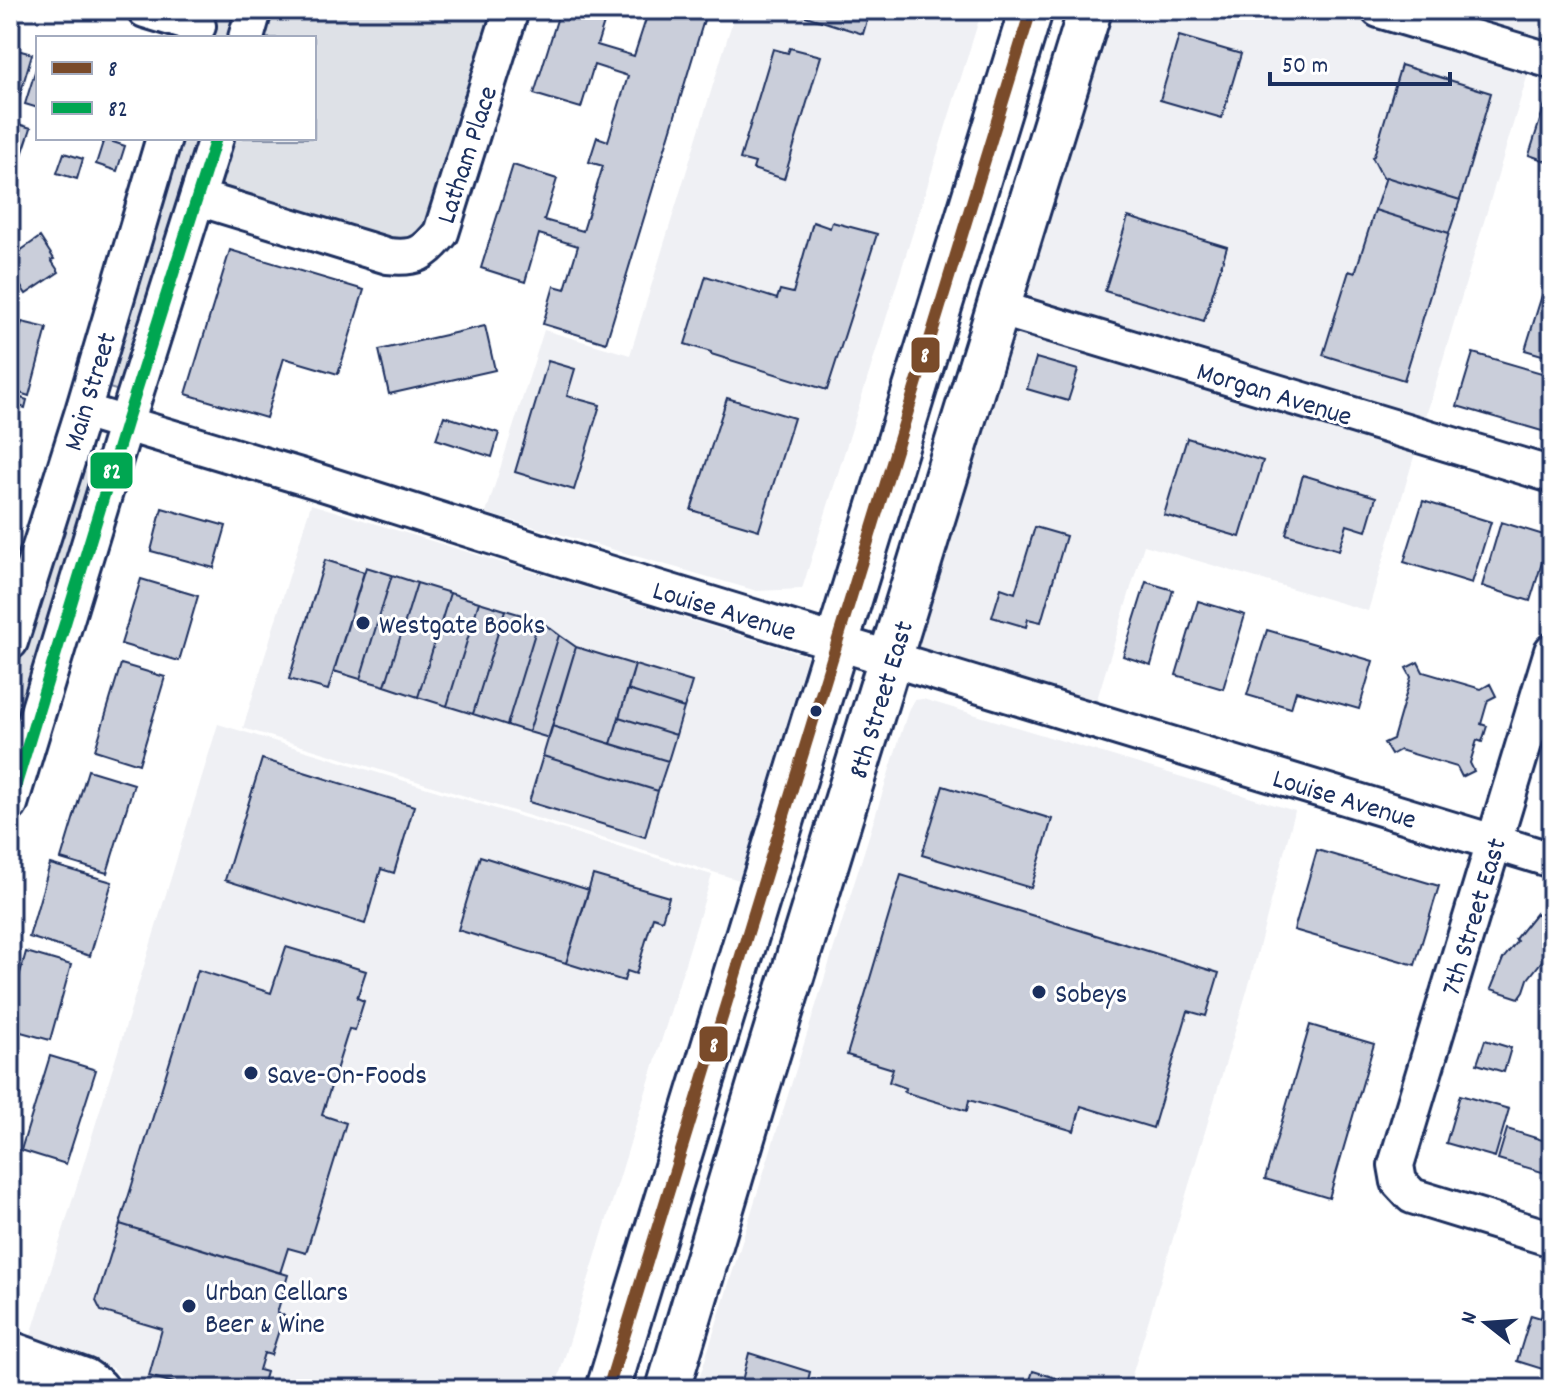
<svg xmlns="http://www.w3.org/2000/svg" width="1562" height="1399" font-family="Dekko,sans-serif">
<rect width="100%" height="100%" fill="#fff"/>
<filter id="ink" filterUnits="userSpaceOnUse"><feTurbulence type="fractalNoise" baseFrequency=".0125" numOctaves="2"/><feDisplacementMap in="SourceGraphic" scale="16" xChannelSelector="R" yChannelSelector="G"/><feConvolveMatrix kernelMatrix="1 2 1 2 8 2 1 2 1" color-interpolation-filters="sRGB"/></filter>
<g filter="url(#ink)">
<path fill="#eff0f4" d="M736,10h246l-180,579 -45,2 -271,-78 58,-183 86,25z
M1090,10h457l-179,601 -224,-66 -53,174 -200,-60z
M311,504l496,152 -68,224 -496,-152z
M923,699l372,112 -45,170 -122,408h-432l213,-681 6,-8z
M218,724l494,151 -157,514h-422l-20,-21 -84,-26z"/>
<path fill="#dee1e7" stroke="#7c88a2" stroke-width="2" d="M217,10h21l-9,28h-20z
M254,10h257l-85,241 -228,-53 18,-60h98v-100h-68z
M179,138h20l-80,253 -13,-4z
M85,453l12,4 2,5 -89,296v-68l71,-235z"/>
<path fill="#caceda" stroke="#1b2f5e" stroke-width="2" d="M560,10h48l-11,35 37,11 13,-40 -10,-3v-3h70l-101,333 -63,-19 11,-38 11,3 13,-43 -39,-12 -14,48 -44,-14 32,-103 44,14 -13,41 39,11 20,-65 -14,-4 8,-25 11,4 20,-65 -34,-11 -13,43 -47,-14z
M786,10h84l-7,24z
M1179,36l62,18 -19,64 -62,-18z
M10,48l22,6 -13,44 -9,-3z
M790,48l31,8 -37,123 -31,-10 2,-6 -15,-4 33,-110 15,4z
M38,62v46l-13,-4z
M1401,65l90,28 -31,107 -74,-23 -3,1 -11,-21 2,-1z
M1546,101l6,2v60l-23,-8z
M15,123l16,5 -9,27 -12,-4v-14z
M104,139l21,7 -8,25 -21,-7z
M64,153l19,6 -6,20 -20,-6z
M1386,177l74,23 -11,33 -74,-23z
M1375,210l74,23 -45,147 -81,-25 26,-84 6,2z
M1128,217l99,30 -23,74 -99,-30z
M813,222l17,6 2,-6 45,12 -50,156 -116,-36v-2l-26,-8 21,-68 71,23 3,-9 13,3z
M40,237l14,22 -3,1 8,12 -33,22 -11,-16 -5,4v-24z
M230,250l134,40 -26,84 -54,-16 -18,60 -80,-24z
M1552,263v95l-27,-8z
M22,322l25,6 -18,68 -19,-6v-64l10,3z
M485,326l10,44 -106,24 -10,-44z
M1473,353l79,23v58l-95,-28z
M1036,358l42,12 -10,31 -41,-12z
M548,361l27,8 -8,27 33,9 -26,85 -59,-18z
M15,396l12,4 -2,8 -12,-4 -3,9v-14l4,1z
M727,398l67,20 -35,112 -68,-20z
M444,416l55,17 -7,24 -56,-18z
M1187,438l76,23 -23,76 -76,-22z
M1303,475l73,22 -10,34 -19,-6 -8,25 -53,-16z
M1423,501l68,21 -19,61 -68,-21z
M162,508l64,18 -12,42 -63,-17z
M1501,522l49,15 -20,64 -48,-15z
M1035,527l31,9 -25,86 -13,-3 -2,8 -34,-10 9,-29 14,5z
M325,560l39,12 -36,118 -39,-11z
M366,567l26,8 -32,104 -26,-8z
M392,575l25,8 -32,103 -25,-7z
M141,579l57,17 -19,65 -58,-17z
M1146,582l27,8 -22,75 -28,-9z
M417,583l33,10 -32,104 -33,-11z
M450,593l29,9 -32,104 -29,-9z
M1198,601l47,14 -22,74 -47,-14z
M479,602l26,8 -32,104 -26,-8z
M505,610l34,10 -32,105 -34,-11z
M539,620l20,15 -30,97 -22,-7z
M1267,630l106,31 -14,48 -63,-18 -5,17 -44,-13z
M559,635l17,12 -27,91 -20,-6z
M576,647l59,18 -24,79 -59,-18z
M1418,662l5,10 58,17 9,-5 6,12 -8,4 -7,24 6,2 -5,16 -5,-2 -7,23 4,8 -12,6 -5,-10 -57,-17 -9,5 -7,-12 9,-4 18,-62 -5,-9z
M121,664l44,13 -26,87 -44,-14z
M635,665l57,17 -8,26 -56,-18z
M628,690l56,18 -8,27 -57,-18z
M619,717l57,18 -8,26 -57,-17z
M552,726l116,35 -10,30 -115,-35z
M543,756l115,35 -13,46 -116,-35z
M262,759l152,47 -20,67 -13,-4 -16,55 -140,-44z
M88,770l46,14 -27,89 -46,-14z
M943,786l109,33 -21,69 -109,-33z
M1317,850l122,36 -24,79 -121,-35z
M480,856l109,34 -23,73 -108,-33z
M50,864l62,18 -22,74 -61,-19z
M593,875l76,22 -7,23 -9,-3 -17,57 -9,-3 -3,10 -58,-18z
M901,875l318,98 -13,43 -18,-5 -35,117 -72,-22 -7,25 -105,-31 -2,11 -63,-19 2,-4 -17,-6 4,-13 -46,-14z
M1536,913l16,13v22l-24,31 -4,12 -5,7 -28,-9 12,-30 14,-18 -2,-2z
M286,947l80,24 -9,27 7,3 -9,29 -6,-1 -27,86 24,8 -40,130 -18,-5 -8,25 -160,-49 78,-254 73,23z
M26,952l45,13 -21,75 -40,-11v-20z
M1310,1025l64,19 -45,154 -64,-19z
M1485,1040l26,8 -7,24 -27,-8z
M50,1056l46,14 -30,94 -45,-14z
M1460,1095l49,14 -14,48 -49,-14z
M1507,1129l45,14v32l-54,-16z
M120,1224l168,51 -11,38 7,2 -13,40 -7,-2 -5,17 7,2 -5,17h-89l2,-6 -25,-7 13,-47 -61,-18 -5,-10z
M10,1266l6,2 -6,20z
M1547,1298l5,1v73l-35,-11 14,-46 10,3z
M749,1353l61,19 -2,8 31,9h-99z
M1033,1371l59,18h-65z"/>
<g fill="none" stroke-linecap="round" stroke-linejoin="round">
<g stroke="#1b2f5e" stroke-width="40">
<path id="minor" d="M145,10l53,16
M1379,10l173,51
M246,38l8,-28
M198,198l190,58c28,3 36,-2 53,-23l70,-223
M998,308l554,167
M83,411l227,68 272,86 970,295
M10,642l73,-231 81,-273
M1552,651l-156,514 3,17 13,14 140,43
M10,804l116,-381 90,-285"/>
</g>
<g stroke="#1b2f5e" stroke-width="48">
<path id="major" d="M10,1353l74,27 13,9
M608,1389l423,-1379
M668,1389l94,-315 328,-1064"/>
</g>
<use href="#minor" stroke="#fff" stroke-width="34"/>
<use href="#major" stroke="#fff" stroke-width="42"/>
<g stroke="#fff" stroke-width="18">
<path id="bus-1" d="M608,1389l423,-1379"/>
</g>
<g stroke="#fff" stroke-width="18">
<path id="bus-2" d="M10,804l116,-381 90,-285"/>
</g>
<use href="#bus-1" stroke="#7a4b2a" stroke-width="12"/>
<use href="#bus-2" stroke="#00a651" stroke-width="12"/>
</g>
</g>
<g fill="#1b2f5e" stroke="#fff" stroke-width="3">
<circle cx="363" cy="623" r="8"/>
<circle cx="816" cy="711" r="7"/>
<circle cx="1039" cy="992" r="8"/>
<circle cx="251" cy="1073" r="8"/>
<circle cx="189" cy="1306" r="8"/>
</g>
<g text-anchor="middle" stroke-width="6" stroke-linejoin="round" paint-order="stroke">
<g font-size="28" fill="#1b2f5e" stroke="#fff">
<text transform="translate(465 154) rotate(-72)" y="10">Latham Place</text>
<text transform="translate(88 391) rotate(-73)" y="10">Main Street</text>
<text transform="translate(1275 392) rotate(17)" y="10">Morgan Avenue</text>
<text transform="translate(725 609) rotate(17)" y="10">Louise Avenue</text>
<text transform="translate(879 699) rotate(-73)" y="10">8th Street East</text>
<text transform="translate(1345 797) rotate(17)" y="10">Louise Avenue</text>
<text transform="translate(1472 916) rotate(-73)" y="10">7th Street East</text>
</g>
<g font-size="28" fill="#1b2f5e" stroke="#fff" text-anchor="start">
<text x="379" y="633">Westgate Books</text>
<text x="1055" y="1002">Sobeys</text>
<text x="267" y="1083">Save-On-Foods</text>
<text x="205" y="1300">Urban Cellars<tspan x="205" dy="32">Beer &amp; Wine</tspan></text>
</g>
</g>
<g stroke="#fff" stroke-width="3">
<rect x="910" y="336" width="31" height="38" rx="8" fill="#7a4b2a"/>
<rect x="89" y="451" width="45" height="39" rx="8" fill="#00a651"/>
<rect x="698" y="1025" width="31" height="38" rx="8" fill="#7a4b2a"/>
</g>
<g font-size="22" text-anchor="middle" font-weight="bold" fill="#fff">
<text x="925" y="362">8</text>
<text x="112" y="478">82</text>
<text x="714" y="1052">8</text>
</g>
<rect width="1562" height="1399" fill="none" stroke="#fff" stroke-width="40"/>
<rect x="20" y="20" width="1522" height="1359" fill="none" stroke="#1b2f5e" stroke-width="3" filter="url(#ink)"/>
<rect x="36" y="36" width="280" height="104" fill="#ffffff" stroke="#a4acbf" stroke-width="2"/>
<rect x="52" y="62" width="40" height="12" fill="#7a4b2a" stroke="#a4acbf" stroke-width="2"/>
<text x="108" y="76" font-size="24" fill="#1b2f5e">8</text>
<rect x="52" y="102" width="40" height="12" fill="#00a651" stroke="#a4acbf" stroke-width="2"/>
<text x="108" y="116" font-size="24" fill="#1b2f5e">82</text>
<g transform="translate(1486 1323) rotate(287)" stroke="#ffffff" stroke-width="6" paint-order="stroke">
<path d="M0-6L14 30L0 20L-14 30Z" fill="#1b2f5e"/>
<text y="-12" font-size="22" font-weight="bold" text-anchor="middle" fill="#1b2f5e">N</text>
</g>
<path d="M1270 72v12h180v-12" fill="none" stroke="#1b2f5e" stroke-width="4"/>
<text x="1282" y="72" font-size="24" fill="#1b2f5e" stroke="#ffffff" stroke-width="6" paint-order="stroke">50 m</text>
</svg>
